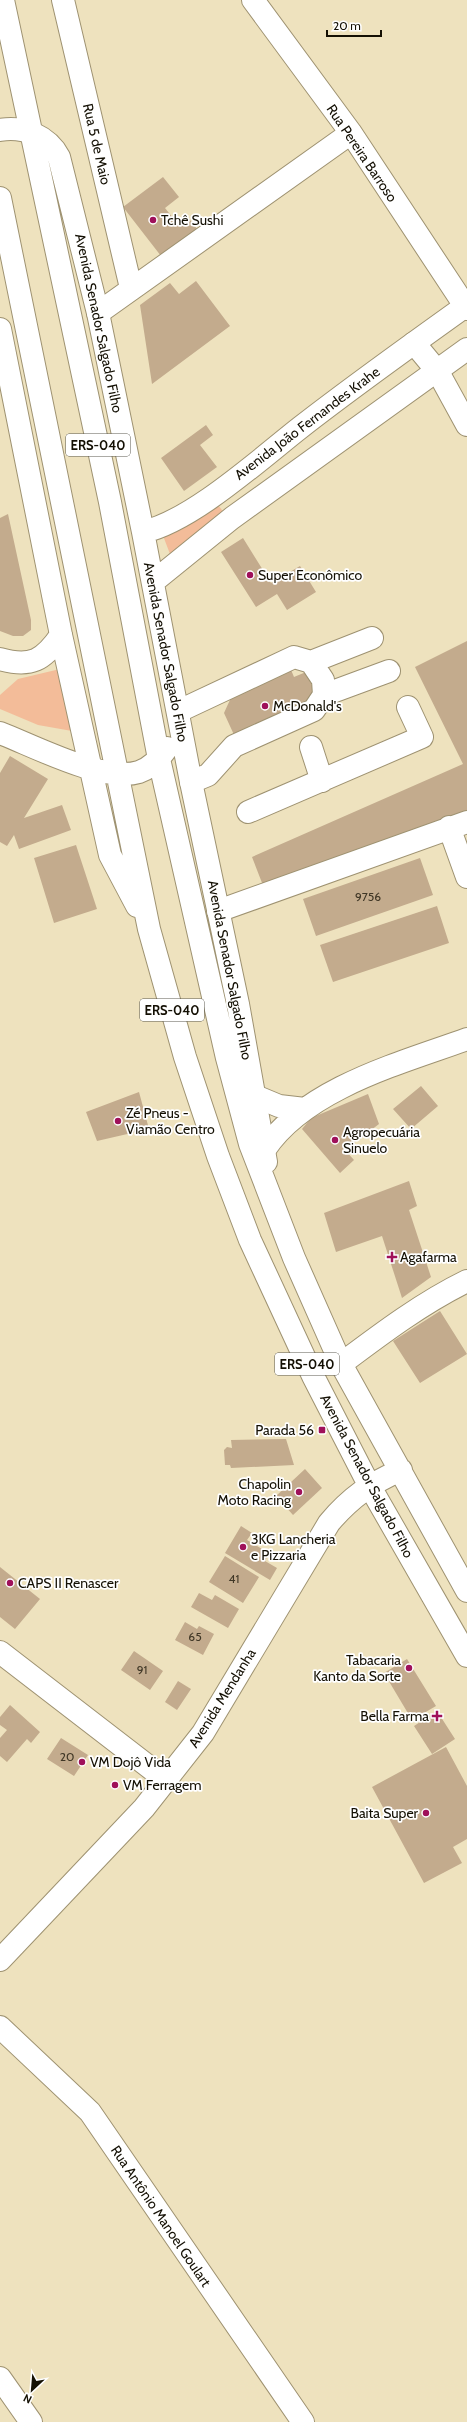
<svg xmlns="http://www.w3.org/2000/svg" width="467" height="2422" font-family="Cabin,sans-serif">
<rect width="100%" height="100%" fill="#eee2be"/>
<path fill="#f3bc99" d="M215,501l13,17 -58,36 -8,-21z
M60,669l12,62 -34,-6 -38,-16v-14l18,-16z"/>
<path fill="#c3ab8d" d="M163,177l16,20 -14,11 12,15 10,-7 10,13 -36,27 -38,-49z
M196,281l34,45 -78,58 -12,-79 30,-22 9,11z
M206,425l7,10 -13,10 17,22 -33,24 -23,-33z
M8,514l23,106v10l-8,6h-10l-13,-5v-113z
M243,538l28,45 29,-17 16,26 -29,18 -10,-16 -21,13 -35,-55z
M467,641v174l-203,73 -12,-31 211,-93 -48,-97z
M289,665l5,12 12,-5 12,27 -83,38 -11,-24 10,-22z
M10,756l38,23 -24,39 38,-13 9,25 -52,19 -5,-14 -7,11 -7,-4v-69z
M76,845l21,64 -43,14 -20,-65z
M420,858l13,37 -117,41 -13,-37z
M437,906l12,37 -116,39 -13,-37z
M421,1086l17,20 -27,23 -18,-20z
M139,1092l10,37 -52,12 -11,-29z
M368,1094l11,30 -34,26 9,10 -14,13 -38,-44 9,-11z
M409,1181l8,25 -8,4 22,67 -29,21 -20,-62 -46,16 -12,-39z
M440,1311l27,43 -47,29 -27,-42z
M286,1439l8,26 -63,3 -1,-3h-5l-1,-15 3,-3 5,1 -1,-8z
M305,1469l17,19 -29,27 -17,-19z
M241,1526l11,7 -5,7 22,13 -4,8 12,7 -7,12 -45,-27z
M225,1556l34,21 -16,26 -34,-21z
M0,1567l40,32 -25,30 -15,-12z
M199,1593l13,7 3,-5 24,14 -11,19 -37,-21z
M185,1622l12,7 2,-3 15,8 -11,21 -28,-15z
M134,1651l29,20 -13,19 -29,-20z
M407,1659l29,47 -24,14 -28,-47z
M178,1681l13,8 -14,21 -12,-8z
M10,1705l30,27 -9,11 -4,-4 -20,23 -7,-6v-18l7,-8 -7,-5v-8z
M437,1711l18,28 -23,15 -18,-28z
M61,1738l27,17 -14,21 -27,-17z
M446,1747l21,39v53l-14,8 9,16 -38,20 -52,-96z"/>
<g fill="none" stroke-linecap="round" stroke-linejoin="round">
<g stroke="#9e9271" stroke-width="24">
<path id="minor" d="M63,0l68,288
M253,0l98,133 116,176
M98,313l253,-180
M414,343l24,29 29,53
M311,662l61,-24
M324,695l65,-24
M179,711l115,-54 17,5 12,18 1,15 -10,15 -80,36 -26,29 -17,7
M311,747l11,34
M248,812l174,-75 -14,-30
M449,827l18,50
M218,911l249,-89
M255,1096l24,10 26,3
M265,1149c41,-61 136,-86 202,-110
M341,1364c40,-30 81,-61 126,-83
M0,1652l166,128
M0,2027l90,85 213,310
M0,2378l31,44"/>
</g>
<g stroke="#9e9271" stroke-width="24">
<path id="major" d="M3,0l107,502 49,257 68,299 23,86 44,114 47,106 126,227
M0,130c24,-4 48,6 59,27l39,156 45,219 48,250 47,222 28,158
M0,198l149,731 36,128 33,99 32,84 63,136 56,109 98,171
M0,329l61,306 49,220 27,51
M143,532c49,-11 117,-73 158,-105 54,-42 110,-82 166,-122
M153,582l79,-64 235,-169
M0,659c31,9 44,1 61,-24
M0,733c34,13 104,50 139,39 12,-4 21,-14 28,-24
M0,1960l144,-152 59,-75 126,-210c21,-25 42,-40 72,-53"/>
</g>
<use href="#minor" stroke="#fff" stroke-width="22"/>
<use href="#major" stroke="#fff" stroke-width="22"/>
</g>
<g fill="#9f105a" stroke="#fff" stroke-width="1.5">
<circle cx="153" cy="220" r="4"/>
<circle cx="250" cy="575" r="4"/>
<circle cx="265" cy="706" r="4"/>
<circle cx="118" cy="1121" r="4"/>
<circle cx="335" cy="1140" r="4"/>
<path d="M390 1251h4v4h4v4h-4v4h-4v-4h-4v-4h4z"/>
<rect x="318" y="1426" width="8" height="8" rx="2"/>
<circle cx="299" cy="1492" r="4"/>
<circle cx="243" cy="1547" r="4"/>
<circle cx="10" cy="1583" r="4"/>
<circle cx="409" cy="1668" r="4"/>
<path d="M435 1710h4v4h4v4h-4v4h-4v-4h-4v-4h4z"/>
<circle cx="82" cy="1762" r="4"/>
<circle cx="115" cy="1785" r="4"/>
<circle cx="426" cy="1813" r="4"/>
</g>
<g text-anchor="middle" stroke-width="3.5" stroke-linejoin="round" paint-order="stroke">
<g font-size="12" fill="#403726">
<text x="368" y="901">9756</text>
<text x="234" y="1583">41</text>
<text x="195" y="1641">65</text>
<text x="142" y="1674">91</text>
<text x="67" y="1761">20</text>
</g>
<g fill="#fff" stroke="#5a584f" stroke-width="1">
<rect x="66" y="434" width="64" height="22" rx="3"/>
<rect x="140" y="999" width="64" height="22" rx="3"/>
<rect x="275" y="1353" width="64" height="22" rx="3"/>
</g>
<g font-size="13" font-weight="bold" fill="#141004">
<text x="98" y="450">ERS-040</text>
<text x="172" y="1015">ERS-040</text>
<text x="307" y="1369">ERS-040</text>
</g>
<g font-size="14" fill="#141004" stroke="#fff">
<text transform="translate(97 144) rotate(77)" y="5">Rua 5 de Maio</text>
<text transform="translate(362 153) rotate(56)" y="5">Rua Pereira Barroso</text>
<text transform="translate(99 323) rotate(78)" y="5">Avenida Senador Salgado Filho</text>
<text transform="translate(307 423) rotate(-37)" y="5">Avenida João Fernandes Krahe</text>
<text transform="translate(166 652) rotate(79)" y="5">Avenida Senador Salgado Filho</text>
<text transform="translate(230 970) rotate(79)" y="5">Avenida Senador Salgado Filho</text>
<text transform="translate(367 1476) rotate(62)" y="5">Avenida Senador Salgado Filho</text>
<text transform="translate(222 1698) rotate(-58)" y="5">Avenida Mendanha</text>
<text transform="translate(161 2216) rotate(56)" y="5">Rua Antônio Manoel Goulart</text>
</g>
<g font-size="14" fill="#141004" stroke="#fff" text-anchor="start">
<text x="161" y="225">Tchê Sushi</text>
<text x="258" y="580">Super Econômico</text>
<text x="273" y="711">McDonald's</text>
<text x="126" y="1118">Zé Pneus -<tspan x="126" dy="16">Viamão Centro</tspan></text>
<text x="343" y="1137">Agropecuária<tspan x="343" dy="16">Sinuelo</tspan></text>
<text x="400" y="1262">Agafarma</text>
<text x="314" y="1435" text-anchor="end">Parada 56</text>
<text x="291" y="1489" text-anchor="end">Chapolin<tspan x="291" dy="16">Moto Racing</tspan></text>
<text x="251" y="1544">3KG Lancheria<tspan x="251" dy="16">e Pizzaria</tspan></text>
<text x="18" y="1588">CAPS II Renascer</text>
<text x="401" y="1665" text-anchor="end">Tabacaria<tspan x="401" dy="16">Kanto da Sorte</tspan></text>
<text x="429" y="1721" text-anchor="end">Bella Farma</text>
<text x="90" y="1767">VM Dojô Vida</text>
<text x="123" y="1790">VM Ferragem</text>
<text x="418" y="1818" text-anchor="end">Baita Super</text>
</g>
</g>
<g transform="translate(32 2390) rotate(206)" stroke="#ffffff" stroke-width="3" paint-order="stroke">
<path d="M0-3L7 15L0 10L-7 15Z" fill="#141004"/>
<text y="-6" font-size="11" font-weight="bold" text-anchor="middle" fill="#141004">N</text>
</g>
<path d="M327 30v6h54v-6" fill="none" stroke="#141004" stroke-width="2"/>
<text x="333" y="30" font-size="12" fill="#141004" stroke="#ffffff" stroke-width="3" paint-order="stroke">20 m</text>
</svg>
